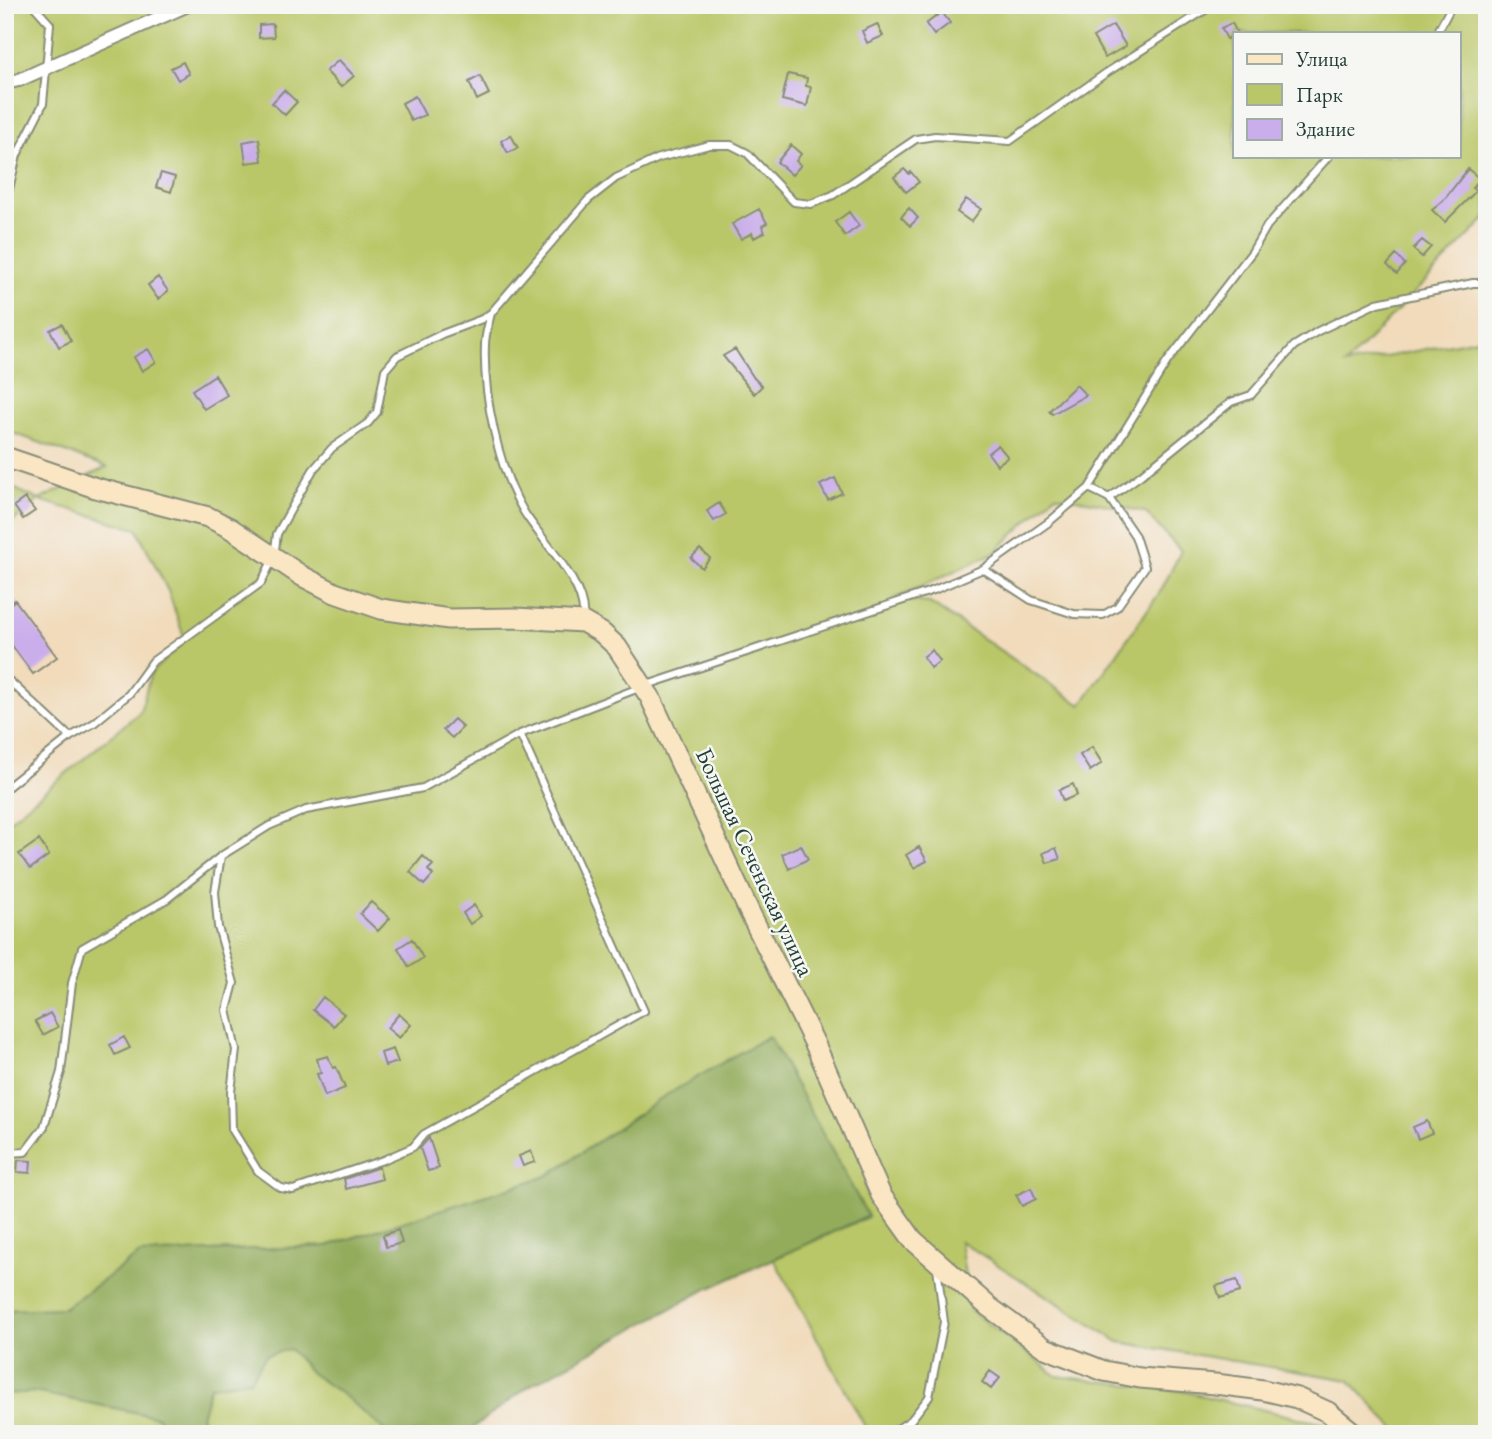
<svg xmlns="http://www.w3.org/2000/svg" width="1492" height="1439" font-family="'EB Garamond',serif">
<rect width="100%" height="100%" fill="#f6f6f2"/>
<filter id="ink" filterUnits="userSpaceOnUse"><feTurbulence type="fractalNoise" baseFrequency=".0143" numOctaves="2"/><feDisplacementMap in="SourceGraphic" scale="14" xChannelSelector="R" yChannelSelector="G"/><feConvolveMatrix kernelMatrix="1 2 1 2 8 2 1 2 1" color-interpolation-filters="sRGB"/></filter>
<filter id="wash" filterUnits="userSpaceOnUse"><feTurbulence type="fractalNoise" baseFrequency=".00686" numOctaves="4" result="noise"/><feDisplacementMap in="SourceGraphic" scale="28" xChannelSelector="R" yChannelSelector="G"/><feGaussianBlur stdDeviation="1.57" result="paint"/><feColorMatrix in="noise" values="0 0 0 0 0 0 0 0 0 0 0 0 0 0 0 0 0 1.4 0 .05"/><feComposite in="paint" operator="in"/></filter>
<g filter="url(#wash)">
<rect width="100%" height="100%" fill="#f1dbbb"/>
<path fill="#bac768" stroke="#6c824e" stroke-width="2" fill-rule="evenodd" d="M5,5h1482v212l-142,148 142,-28v1097h-88l-50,-54 -230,-38 -159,-101 10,69 87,66 125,15 142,33 11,10h-466l-95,-175 94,-42 -99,-181 -101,58 -121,82 -220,70 -187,8 -76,54 -59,2v-486l135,-112 11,-39 34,-33 -17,-49 -31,-62 -98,-29 -34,28v-44l34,16 68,-33 -102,-37zM1235,33h224v123h-224zM1055,495l90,17 36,39 -19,38 -81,116 -151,-102 -36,-4 100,-46z
M290,1349l21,24 35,24 43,37h-178l-10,-18 9,-30 40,-6 16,-25z
M35,1392l123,25 8,17h-161v-40z"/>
<path fill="#93ac5c" stroke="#597448" stroke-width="2" d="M769,1036l99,180 -167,76 -172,94 -64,48h-76l-43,-37 -35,-24 -21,-24 -24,6 -16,25 -40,6 -9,30 10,18h-45l-8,-17 -123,-25 -30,2v-84l59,-2 76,-54 187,-8 220,-70 121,-82z"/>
<g id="blocks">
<path fill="#caaeeb" d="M942,12l8,11 -16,12 -8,-11z
M1232,23l5,10 -10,6 -6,-11z
M273,24l1,13 -15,1v-13z
M877,24l6,12 -16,7 -5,-12z
M1113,25l13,21 -21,12 -12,-21z
M339,60l15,16 -13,11 -15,-16z
M183,62l6,12 -11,6 -7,-12z
M788,74l19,4 -1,8 5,1 -4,19 -25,-6z
M480,76l9,18 -12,6 -8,-18z
M284,90l13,12 -12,13 -13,-12z
M415,96l10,19 -14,6 -9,-18z
M511,135l7,13 -10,5 -7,-12z
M259,139l3,22 -16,2 -3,-21z
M791,145l10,9 -5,7 5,4 -9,10 -15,-13z
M904,169l5,5 2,-2 8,10 -13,10 -12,-15z
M1468,169l12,10 -8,9 4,3 -31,31 -13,-12 11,-9z
M161,173l14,4 -4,15 -15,-5z
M966,199l15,10 -10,13 -14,-10z
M909,208l9,10 -8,8 -9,-9z
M759,209l8,14 -5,3 3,6 -11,6 -2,-5 -11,6 -9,-15z
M849,212l10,14 -14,10 -10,-14z
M1422,240l9,7 -9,10 -9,-8z
M1396,255l9,9 -8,10 -10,-9z
M158,277l10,14 -10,8 -10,-14z
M62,324l9,17 -12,6 -9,-17z
M148,349l8,13 -14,9 -8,-14z
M735,349l19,29 8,8 -8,8 -31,-38z
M215,375l12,20 -23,14 -12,-19z
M1076,385l10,10 -34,19 -3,-3z
M998,445l10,12 -11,8 -9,-12z
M835,478l7,15 -14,7 -8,-15z
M25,498l10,13 -12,8 -9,-13z
M719,503l7,11 -12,7 -7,-10z
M700,549l10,9 -8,10 -11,-10z
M15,600l42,57 -24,17 -28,-38v-28z
M932,650l8,11 -9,7 -8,-11z
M454,719l9,8 -11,11 -9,-8z
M1092,747l10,16 -12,8 -10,-16z
M1073,784l4,11 -14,6 -4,-11z
M39,840l10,15 -19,14 -11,-15z
M801,845l7,14 -19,10 -7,-15z
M919,847l8,14 -13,7 -8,-13z
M1056,848l4,11 -13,4 -4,-10z
M423,856l10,9 -5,5 5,5 -9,10 -14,-13z
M371,902l19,16 -12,13 -18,-17z
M474,905l7,11 -11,8 -7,-11z
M412,939l11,19 -14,9 -11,-19z
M323,997l21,17 -10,12 -21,-16z
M50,1013l8,14 -15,8 -8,-14z
M399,1014l12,11 -12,13 -12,-10z
M124,1037l6,11 -15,7 -5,-10z
M393,1049l5,13 -13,4 -4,-13z
M328,1056l5,12 3,-1 9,21 -20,8 -8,-22 4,-1 -4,-14z
M1427,1121l5,12 -14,6 -5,-12z
M429,1138l10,30 -11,3 -8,-23z
M531,1151l4,11 -12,4 -4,-10z
M18,1160l13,1 -1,12 -13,-1z
M379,1167l3,12 -36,10 -2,-10z
M1031,1188l5,11 -14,7 -6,-11z
M398,1230l4,13 -16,4 -3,-12z
M1237,1280l3,12 -20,6 -4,-12z
M990,1371l10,7 -9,11 -9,-7z"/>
</g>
</g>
<g filter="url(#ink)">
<use href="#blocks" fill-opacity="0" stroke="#888c78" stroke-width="2"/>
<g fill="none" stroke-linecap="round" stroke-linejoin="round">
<g stroke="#888c78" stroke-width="10">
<path id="lane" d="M1437,33l15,-28
M5,206l12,-51 26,-51 7,-80 -17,-19
M491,313c-2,10 -6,21 -6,32 -2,50 13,123 39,167 17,28 63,72 59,106
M1109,498l32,-23 90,-73 20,-7 43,-49 24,-15 59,-28 96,-20h14
M983,569l48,31 43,14 29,1 14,-8 28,-40 -10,-31 -26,-38 -20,-10
M5,677l65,60
M5,789l65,-52 24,-14 35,-29 24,-33 108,-78 13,-26 3,-23 36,-64 19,-22 36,-25 9,-11 8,-42 12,-14 45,-22 40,-15 9,-6 97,-113 28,-22 43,-20 50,-13h22l16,8 47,49 17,2 22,-9 83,-56 19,-3 75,5 96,-68 107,-68
M5,833l2,-1
M221,856l-6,36 3,35 16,56 -7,27 9,40 -5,42 1,37 26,42 23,17 12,2 90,-30 30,-13 11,-13 220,-123 -124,-277
M5,1153l20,-1 19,-25 17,-55 11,-89 10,-35 85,-49 54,-43 48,-30 37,-16 117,-22 97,-54 124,-48 290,-96 49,-21 66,-47 40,-34 78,-126 85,-110 15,-26 62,-70
M890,1434l21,-14 18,-23 15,-75 -7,-55"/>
</g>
<g stroke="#888c78" stroke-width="16">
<path id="street" d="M5,83l14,-3 169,-75"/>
</g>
<g stroke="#888c78" stroke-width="23">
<path id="secondary" d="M5,457l91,31 112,29 22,11 72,48 33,17 46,16 68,10 67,-1 67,4 19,11 15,14 33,50 99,214 66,133 66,151 32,45 76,67 56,41 59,23 36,7 75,6 48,6 34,8 31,14 27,22"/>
</g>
<use href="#lane" stroke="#fff" stroke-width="6"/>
<use href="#street" stroke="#fff" stroke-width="12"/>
<use href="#secondary" stroke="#fbe6c4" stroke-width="19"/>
</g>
</g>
<g text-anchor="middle" stroke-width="5" stroke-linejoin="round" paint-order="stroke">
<g font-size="24" fill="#1f3d34" stroke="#f6f6f2">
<text transform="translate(755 862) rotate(65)" y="8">Большая Сеченская улица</text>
</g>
</g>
<rect width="1492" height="1439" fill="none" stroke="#f6f6f2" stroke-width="28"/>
<rect x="1233" y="32" width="228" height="126" fill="#f6f6f2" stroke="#a0aca6" stroke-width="2"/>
<rect x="1247" y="54" width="35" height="10" fill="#fbe6c4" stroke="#a0aca6" stroke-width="2"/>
<text x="1296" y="66" font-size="21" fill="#1f3d34">Улица</text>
<rect x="1247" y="84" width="35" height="21" fill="#bac768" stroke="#a0aca6" stroke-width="2"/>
<text x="1296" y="102" font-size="21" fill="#1f3d34">Парк</text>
<rect x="1247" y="119" width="35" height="21" fill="#caaeeb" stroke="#a0aca6" stroke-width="2"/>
<text x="1296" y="136" font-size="21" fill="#1f3d34">Здание</text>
</svg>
